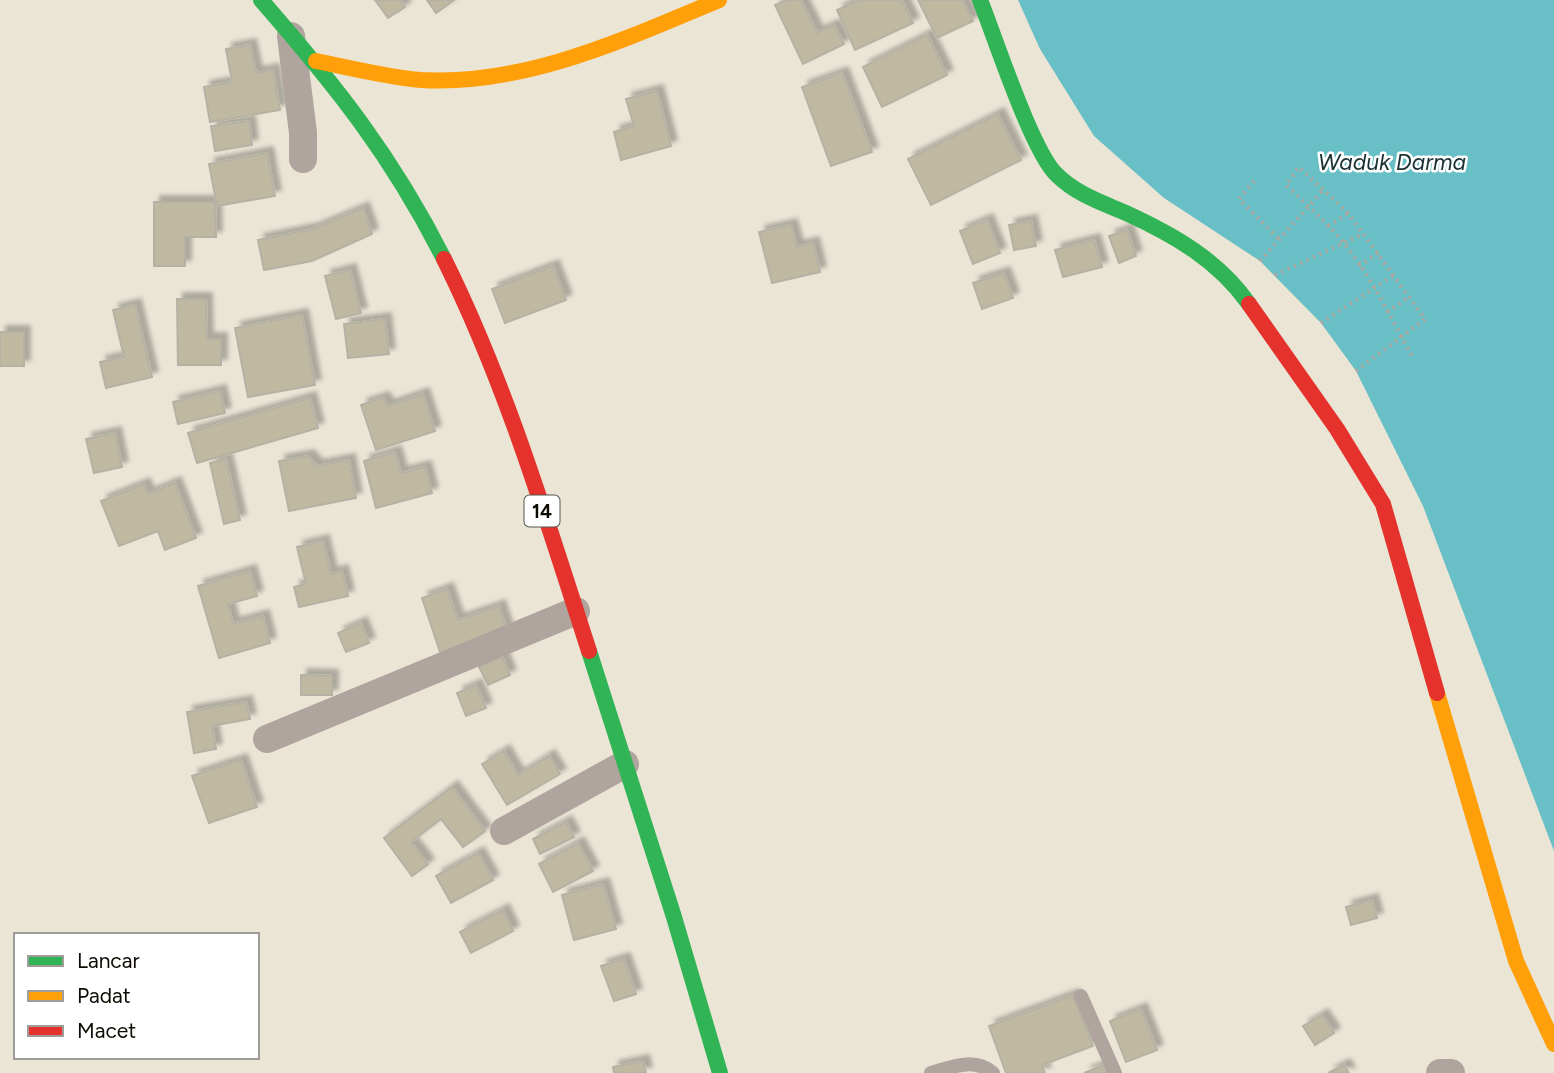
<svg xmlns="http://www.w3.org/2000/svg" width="1554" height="1073" font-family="Figtree,sans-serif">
<defs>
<filter id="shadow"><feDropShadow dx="6" dy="-6" stdDeviation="2" flood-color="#0004"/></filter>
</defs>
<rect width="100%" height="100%" fill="#eae5d5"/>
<path fill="#68bfc6" d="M1018,0h536v851l-131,-345 -67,-135 -35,-48 -61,-62 -96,-63 -70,-62 -54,-87z"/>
<path fill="#c0b9a1" stroke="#b5b1a5" stroke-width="2" filter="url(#shadow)" d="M375,0h25l5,7 -17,11z
M427,0h27l-18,13z
M786,0h15l16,33 17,-8 10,19 -41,20 -28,-59z
M860,0h42l11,23 -58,27 -18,-40z
M918,0h44l11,21 -36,17z
M927,35l20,40 -65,32 -19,-40z
M250,45l6,28 17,-3 7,40 -70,12 -6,-35 28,-5 -6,-33z
M842,73l30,79 -41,14 -29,-79z
M657,91l14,55 -50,14 -7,-28 20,-6 -8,-27z
M998,114l23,46 -90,45 -23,-46z
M249,121l3,24 -37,6 -4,-25z
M267,153l8,43 -58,10 -8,-42z
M154,202h61l1,35h-31v29h-31z
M363,208l9,26 -60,27 -48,9 -6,-30 55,-11z
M987,220l13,33 -27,11 -13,-33z
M1031,221l5,25 -22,4 -5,-25z
M791,225l6,22 16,-4 7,29 -48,11 -13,-51z
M1127,230l9,26 -17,7 -10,-27z
M1094,240l8,27 -39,10 -8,-27z
M553,266l13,34 -61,23 -13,-34z
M350,270l11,43 -25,6 -11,-43z
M1004,273l9,25 -31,11 -9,-26z
M177,299h29l1,40h14v26h-43z
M135,305l17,72 -46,11 -6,-26 24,-5 -11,-47z
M302,315l13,70 -67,12 -13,-69z
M385,319l4,35 -41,4 -4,-34z
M0,332h24v34h-24z
M220,391l5,22 -47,11 -5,-22z
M423,394l12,37 -59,19 -15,-45 22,-7 5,8z
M310,398l8,30 -121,35 -9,-30z
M115,433l7,34 -28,6 -8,-34z
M395,452l6,21 24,-6 7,26 -56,15 -12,-47z
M308,456l9,10 32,-6 7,38 -67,13 -10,-50z
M226,459l14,61 -16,4 -14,-61z
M175,483l21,55 -31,12 -7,-19 -39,15 -18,-45 43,-17 4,10z
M323,541l8,33 11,-3 6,25 -49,11 -5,-20 12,-3 -9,-37z
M250,571l7,25 -29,8 5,20 30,-8 7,27 -51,15 -21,-72z
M447,589l11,31 41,-14 9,27 -67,22 -19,-57z
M361,623l8,20 -23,9 -8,-19z
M502,656l8,19 -22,10 -9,-18z
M301,675l31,1v19h-31z
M476,685l10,23 -20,8 -9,-23z
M246,702l4,17 -38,7 4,23 -22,4 -7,-41z
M504,751l14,24 31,-19 11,18 -53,31 -25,-41z
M241,760l16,47 -48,16 -17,-47z
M452,787l33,44 -22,16 -22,-28 -30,23 17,22 -16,12 -28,-38z
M566,822l8,15 -34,17 -7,-15z
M578,843l15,28 -40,21 -14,-28z
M478,853l15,27 -42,23 -15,-27z
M603,884l13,45 -42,11 -12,-45z
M1372,900l5,18 -26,7 -5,-18z
M503,910l10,21 -42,22 -11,-21z
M624,959l12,35 -22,7 -13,-35z
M1073,995l20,51 -51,19 3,8h-39l-17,-47z
M1141,1009l16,41 -31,12 -16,-41z
M1322,1015l12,18 -19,12 -12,-19z
M643,1061l3,12h-32l-1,-6z
M1104,1065l3,8h-23z
M1344,1065l5,8h-21z"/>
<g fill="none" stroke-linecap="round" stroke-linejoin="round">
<path stroke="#afa89f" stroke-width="4.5" stroke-dasharray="2 5" stroke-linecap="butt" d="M1254,181l-15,18 40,40
M1328,226l20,-13
M1260,261l64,-72
M1359,266l19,-13
M1275,275l88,-41
M1387,312l22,-15
M1321,323l73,-48
M1356,371l69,-52 -77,-106 -49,-46 -13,18c19,18 40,37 57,57 28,34 49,78 70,116"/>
<path stroke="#afa49e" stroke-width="14" d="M1081,996l34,77
M931,1073c21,-6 43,-16 62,0"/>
<path stroke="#afa49e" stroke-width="28" d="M291,36l12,97v26
M267,739l309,-128
M504,831l121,-67
M1440,1073h11"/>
<path stroke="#30b455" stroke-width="16" d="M261,0c75,86 131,156 183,259
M980,0c15,37 52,152 77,175 19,19 46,28 69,38 48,22 92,47 123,91
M589,651l85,266 46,156"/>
<path stroke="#ff9f0a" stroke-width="16" d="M316,61c35,7 70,16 105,19 104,6 204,-41 298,-80
M1437,693l79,268 38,83"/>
<path stroke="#e5322d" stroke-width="16" d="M444,259c62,125 102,259 145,392
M1249,304l88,125 46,75 54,189"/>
</g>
<g text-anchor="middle" stroke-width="5" stroke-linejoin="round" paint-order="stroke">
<rect fill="#fff" stroke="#56544f" stroke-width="2" x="524.5" y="495.5" width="35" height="31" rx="5"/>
<g font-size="19" font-weight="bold" fill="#0e0b03">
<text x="542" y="518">14</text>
</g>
<g font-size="23" font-style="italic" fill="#1b3134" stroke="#fff">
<text x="1392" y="170">Waduk Darma</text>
</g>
</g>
<rect x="14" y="933" width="245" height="126" fill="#ffffff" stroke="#9f9d9a" stroke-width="2"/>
<rect x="28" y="956" width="35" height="10" fill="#30b455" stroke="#9f9d9a" stroke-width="2"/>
<text x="77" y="968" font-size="21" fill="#0e0b03">Lancar</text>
<rect x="28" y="991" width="35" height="10" fill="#ff9f0a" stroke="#9f9d9a" stroke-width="2"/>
<text x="77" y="1003" font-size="21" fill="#0e0b03">Padat</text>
<rect x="28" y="1026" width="35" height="10" fill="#e5322d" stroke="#9f9d9a" stroke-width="2"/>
<text x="77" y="1038" font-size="21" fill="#0e0b03">Macet</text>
</svg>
